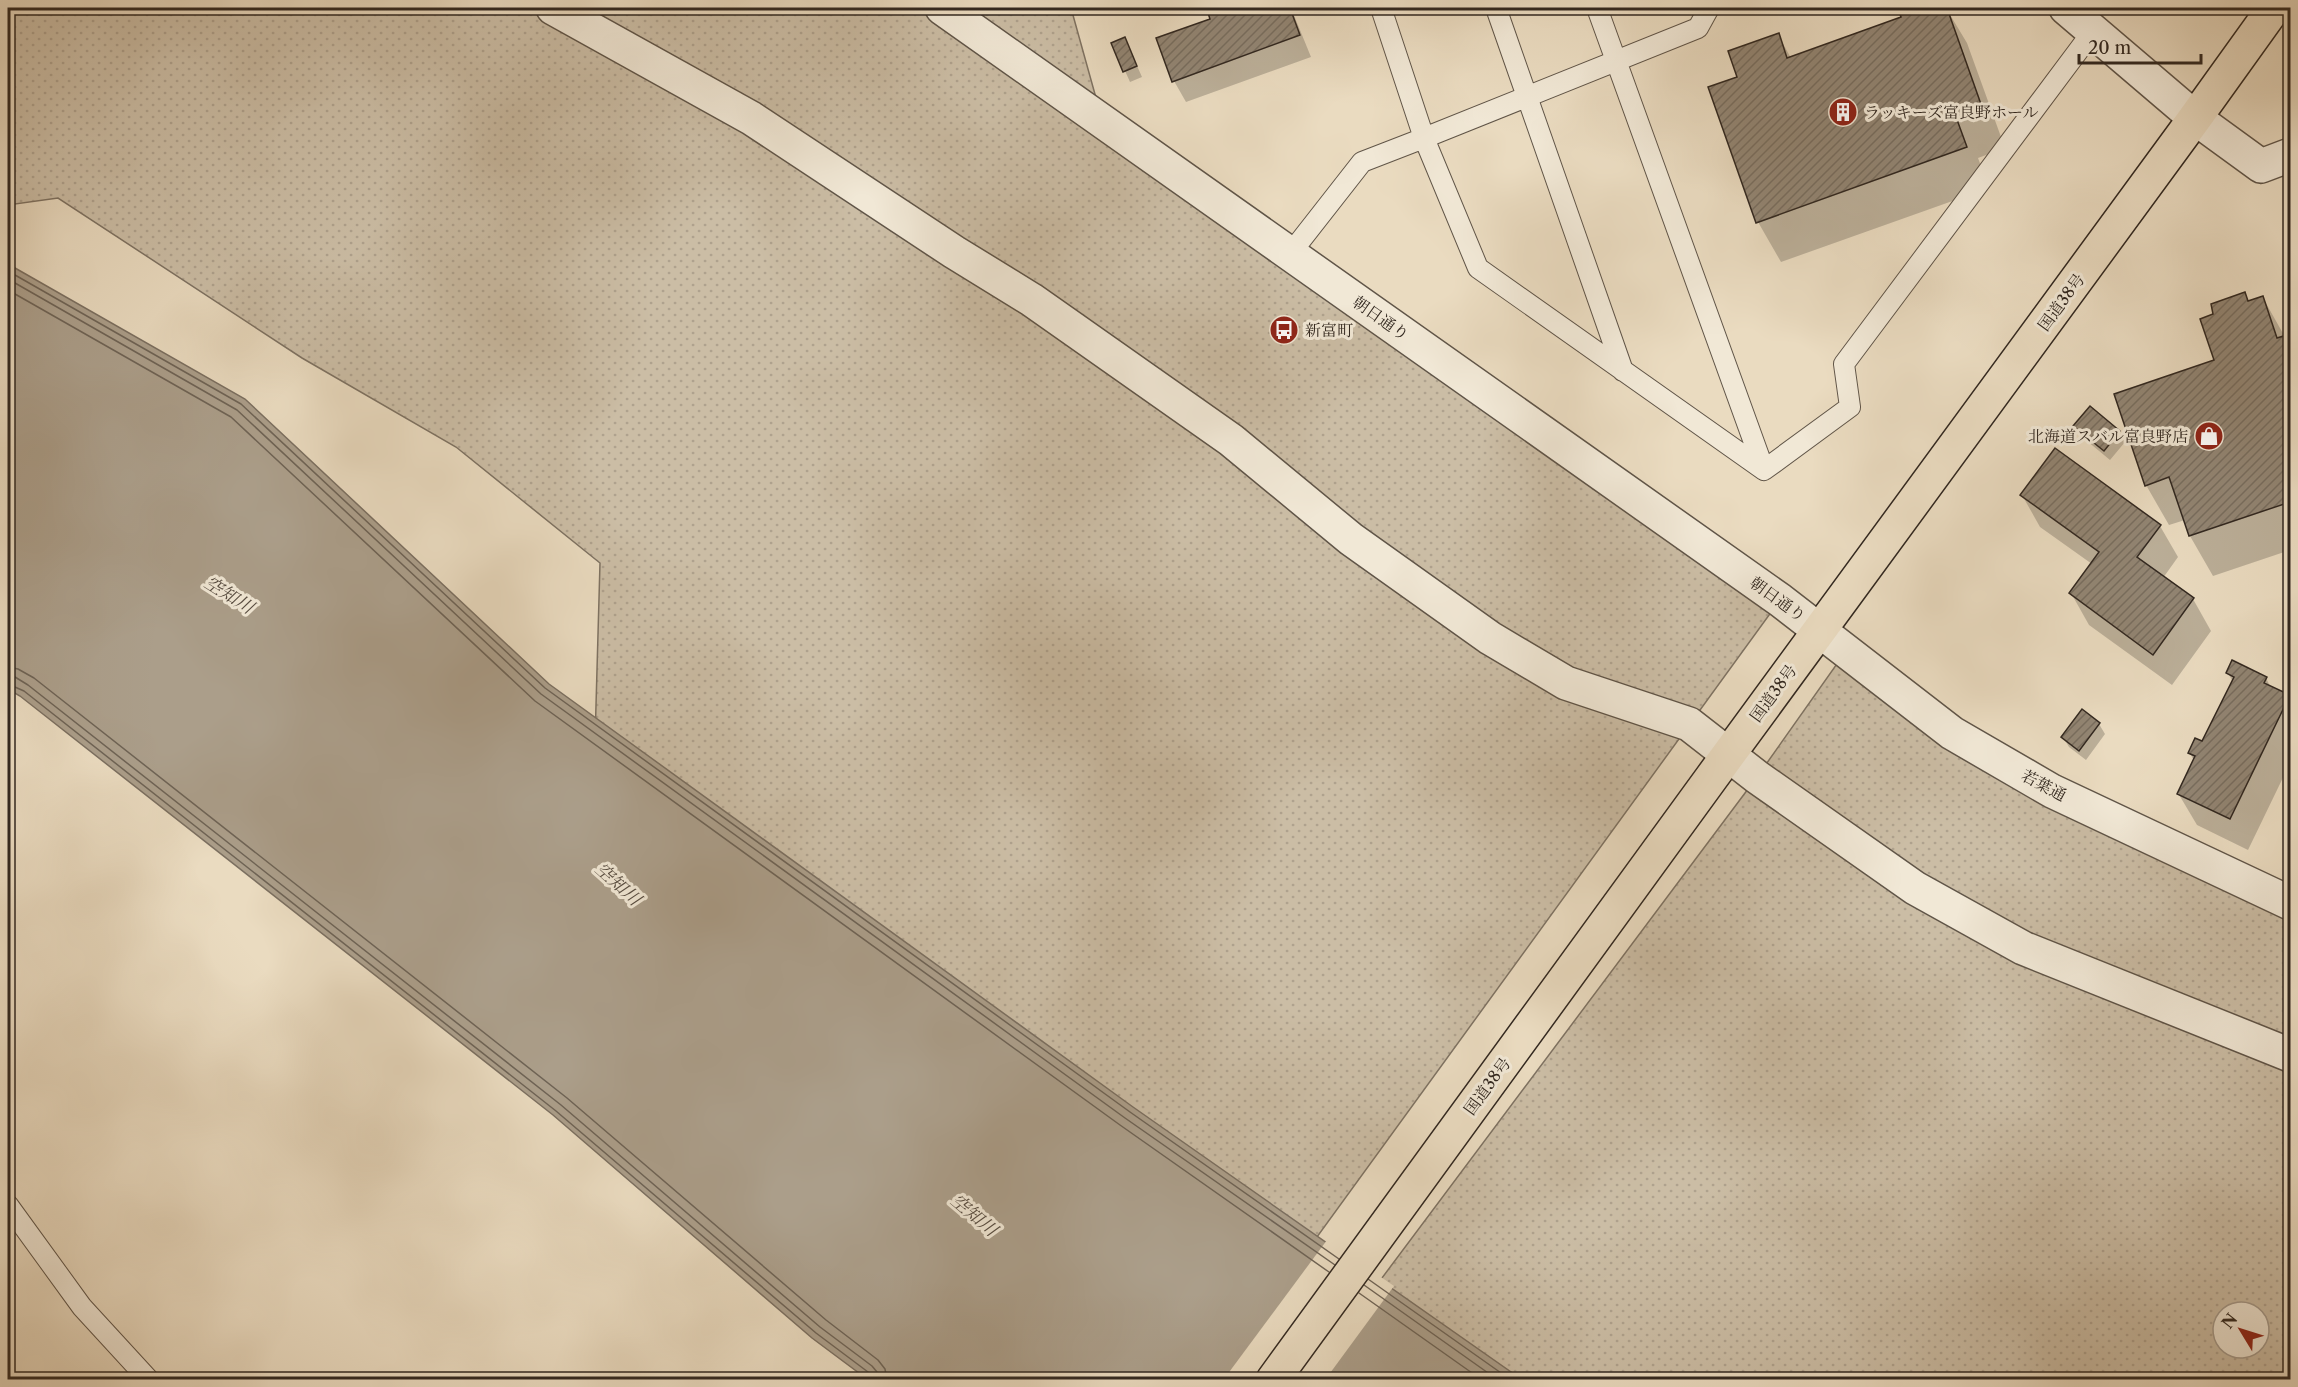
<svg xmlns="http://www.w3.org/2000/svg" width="2298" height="1387" font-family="'Libre Caslon Text','Noto Serif JP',serif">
<defs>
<pattern id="grass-dots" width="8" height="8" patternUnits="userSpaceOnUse" patternTransform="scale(1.5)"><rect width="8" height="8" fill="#cbbda5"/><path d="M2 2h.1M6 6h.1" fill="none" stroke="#afa28e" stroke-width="1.8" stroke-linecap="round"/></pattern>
<pattern id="building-hatch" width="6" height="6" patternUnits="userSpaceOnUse" patternTransform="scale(1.5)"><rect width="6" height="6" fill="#928573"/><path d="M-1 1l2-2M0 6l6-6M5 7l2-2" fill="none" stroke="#786d5e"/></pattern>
</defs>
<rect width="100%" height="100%" fill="#eadbc0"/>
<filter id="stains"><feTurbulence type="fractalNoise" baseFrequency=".00333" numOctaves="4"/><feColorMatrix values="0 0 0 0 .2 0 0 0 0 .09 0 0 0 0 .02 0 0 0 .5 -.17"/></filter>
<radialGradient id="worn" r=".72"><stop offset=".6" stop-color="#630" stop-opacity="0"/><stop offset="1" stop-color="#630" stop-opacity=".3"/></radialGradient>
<path fill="url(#grass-dots)" stroke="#7e7262" stroke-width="1.5" fill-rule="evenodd" d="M8,8h1063l32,115 677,477 -487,670 -698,-529 5,-178 -144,-116 -154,-89 -244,-160 -50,7z
M1846,651l106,82 338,170v476h-836l-99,-65 402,-537zM2223,1312h36v36h-36z"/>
<path fill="#ab9e8a" stroke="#7b6f60" stroke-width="1.5" d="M8,264l237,135 304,285 584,423 388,272h-654l-55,-41 -259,-223 -533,-419 -12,-7z"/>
<path fill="#eadbc0" d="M1327,1240l67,46 -69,94 -101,-1z"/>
<path fill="#0003" d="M1245,8h46l20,49 -125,45 -12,-21 56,-68z
M1903,8h43l21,35 38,105 -27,10 11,30 -208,74 -23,-40 -19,-145 39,-42 13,23 111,-40 -3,-9z
M1125,39l17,38 -12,5 -17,-38z
M2244,294l5,9 14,-5 22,39 5,-1v214l-77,26 -23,-40 -5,-16 -16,5 -23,-40 70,-124 -1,-46z
M2075,426l44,6 6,10 -15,18 -29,-24z
M2022,495l138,31 18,31 -15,21 30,21 18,32 -39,54 -83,-60 -18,-32 21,-29 -52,-37z
M2228,673l38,5 5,10 19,10v65l-42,87 -51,-25 -19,-32 16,-32 -4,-8 13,-10 30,-61z
M2099,724l6,10 -19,26 -17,-13 -6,-10z"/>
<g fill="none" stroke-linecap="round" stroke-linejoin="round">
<path stroke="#6e6355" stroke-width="1.5" d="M8,271l233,133 304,284 585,424 209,147
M8,279l229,131 304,284 584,424 210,147
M8,290l223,127 304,284 585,424 209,147
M8,667l10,2 16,9 533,420 259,222 52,40 7,9 2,11
M8,676l7,1 13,8 533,420 259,222 52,39 5,6 1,8
M8,684l16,7 532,420 260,222 52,39 2,8
M1368,1279l143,101
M1364,1285l134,95
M1359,1293l123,87"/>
</g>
<path fill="url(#building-hatch)" stroke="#322820" stroke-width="1.5" d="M1225,8h4l1,3 11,-3h49l10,27 -128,47 -16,-44 54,-19 -2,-6z
M1898,8h49l35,99 -26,10 11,30 -211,76 -48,-136 29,-10 -9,-26 51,-18 8,25 114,-41z
M1125,37l12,29 -14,6 -12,-29z
M2245,292l3,9 15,-5 14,42 13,-4v168l-101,34 -20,-59 -24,9 -31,-92 100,-34 -14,-41 13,-5 -2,-10z
M2090,406l30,25 -16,20 -31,-25z
M2055,448l106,77 -24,32 57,41 -41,57 -84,-62 30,-41 -79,-57z
M2290,647v18l-6,-3z
M2232,660l35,17 -3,6 26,12 -60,124 -53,-25 18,-38 -7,-3 7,-15 7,3 32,-64 -8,-4z
M2082,709l18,14 -21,28 -18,-14z"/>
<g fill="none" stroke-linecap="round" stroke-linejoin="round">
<g stroke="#605548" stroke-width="22">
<path id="service" d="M1496,8l127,363
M1597,8l167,462
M1709,8l-11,20 -274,110 54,130 286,202 86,-63 -6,-43 249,-333
M1290,254l72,-92 62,-24 -43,-130
M8,1205l74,102 67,73"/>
</g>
<g stroke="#605548" stroke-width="36">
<path id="minor" d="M553,8l198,110 203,134 78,48 199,140 120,99 139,99 76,45 123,41 68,53 158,111 108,60 267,107
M2066,8l129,110 66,48 29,-11"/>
</g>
<g stroke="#605548" stroke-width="36">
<path id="tertiary" d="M942,8l838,592 172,133 100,58 238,112"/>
</g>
<g stroke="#322820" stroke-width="36">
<path id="trunk" d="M1273,1380l439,-603 483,-659 79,-110"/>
</g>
<use href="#service" stroke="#f1e8d6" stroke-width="20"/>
<use href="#minor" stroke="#f1e8d6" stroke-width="33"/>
<use href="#tertiary" stroke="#f1e8d6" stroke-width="33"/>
<use href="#trunk" stroke="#eadbc0" stroke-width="33"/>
</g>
<defs>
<g id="building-disc" transform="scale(1.5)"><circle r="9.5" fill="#8f2418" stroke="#f1e8d6"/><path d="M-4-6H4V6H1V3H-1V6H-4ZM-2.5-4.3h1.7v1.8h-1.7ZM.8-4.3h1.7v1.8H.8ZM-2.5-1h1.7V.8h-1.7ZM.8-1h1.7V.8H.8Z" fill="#fff"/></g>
<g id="bus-disc" transform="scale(1.5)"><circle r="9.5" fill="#8f2418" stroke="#f1e8d6"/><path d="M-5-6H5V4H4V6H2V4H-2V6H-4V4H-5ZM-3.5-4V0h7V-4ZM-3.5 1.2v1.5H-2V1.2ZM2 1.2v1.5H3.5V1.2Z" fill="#fff"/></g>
<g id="shop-disc" transform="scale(1.5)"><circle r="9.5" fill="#8f2418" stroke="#f1e8d6"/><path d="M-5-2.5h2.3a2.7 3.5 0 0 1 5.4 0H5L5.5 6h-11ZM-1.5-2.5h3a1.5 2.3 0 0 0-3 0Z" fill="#fff"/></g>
</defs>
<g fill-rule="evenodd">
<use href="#building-disc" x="1843" y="112"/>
<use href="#bus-disc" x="1284" y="330"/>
<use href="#shop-disc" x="2209" y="436"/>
</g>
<g text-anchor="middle" stroke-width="6" stroke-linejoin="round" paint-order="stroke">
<g font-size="16" fill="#322820" stroke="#f1e8d6" text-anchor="start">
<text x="1864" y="118">ラッキーズ富良野ホール</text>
<text x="1305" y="336">新富町</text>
<text x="2188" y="442" text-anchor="end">北海道スバル富良野店</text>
</g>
<g font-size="16" fill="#322820" stroke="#f1e8d6">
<text transform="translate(2061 302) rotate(-54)" y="6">国道38号</text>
<text transform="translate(1381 318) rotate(35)" y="6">朝日通り</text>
<text transform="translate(1778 599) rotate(36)" y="6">朝日通り</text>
<text transform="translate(1773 693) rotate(-54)" y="6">国道38号</text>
<text transform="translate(2044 785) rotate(28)" y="6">若葉通</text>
<text transform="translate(1487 1086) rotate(-54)" y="6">国道38号</text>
</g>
<g font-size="18" font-style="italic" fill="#564b40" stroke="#f1e8d6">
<text transform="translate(229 595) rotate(32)" y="6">空知川</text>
<text transform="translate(618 884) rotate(42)" y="6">空知川</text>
<text transform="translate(974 1215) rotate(40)" y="6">空知川</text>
</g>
</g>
<rect width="2298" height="1387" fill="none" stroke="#eadbc0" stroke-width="30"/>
<rect x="9" y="9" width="2280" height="1369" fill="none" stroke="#322820" stroke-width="3"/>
<rect x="15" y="15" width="2268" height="1357" fill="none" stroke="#322820" stroke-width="1.5"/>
<g transform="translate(2241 1330) rotate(308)"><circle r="28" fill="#f1e8d6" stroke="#a59b8d" stroke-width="1.5"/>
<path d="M0-4.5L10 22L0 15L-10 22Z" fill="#8f2418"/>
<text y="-9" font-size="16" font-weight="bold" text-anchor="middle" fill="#322820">N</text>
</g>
<path d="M2079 54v9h122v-9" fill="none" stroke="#322820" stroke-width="3"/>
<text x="2088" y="54" font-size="18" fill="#322820" stroke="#f1e8d6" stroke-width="4.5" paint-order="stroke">20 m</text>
<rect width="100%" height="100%" filter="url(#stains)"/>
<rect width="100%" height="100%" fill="url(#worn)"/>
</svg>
